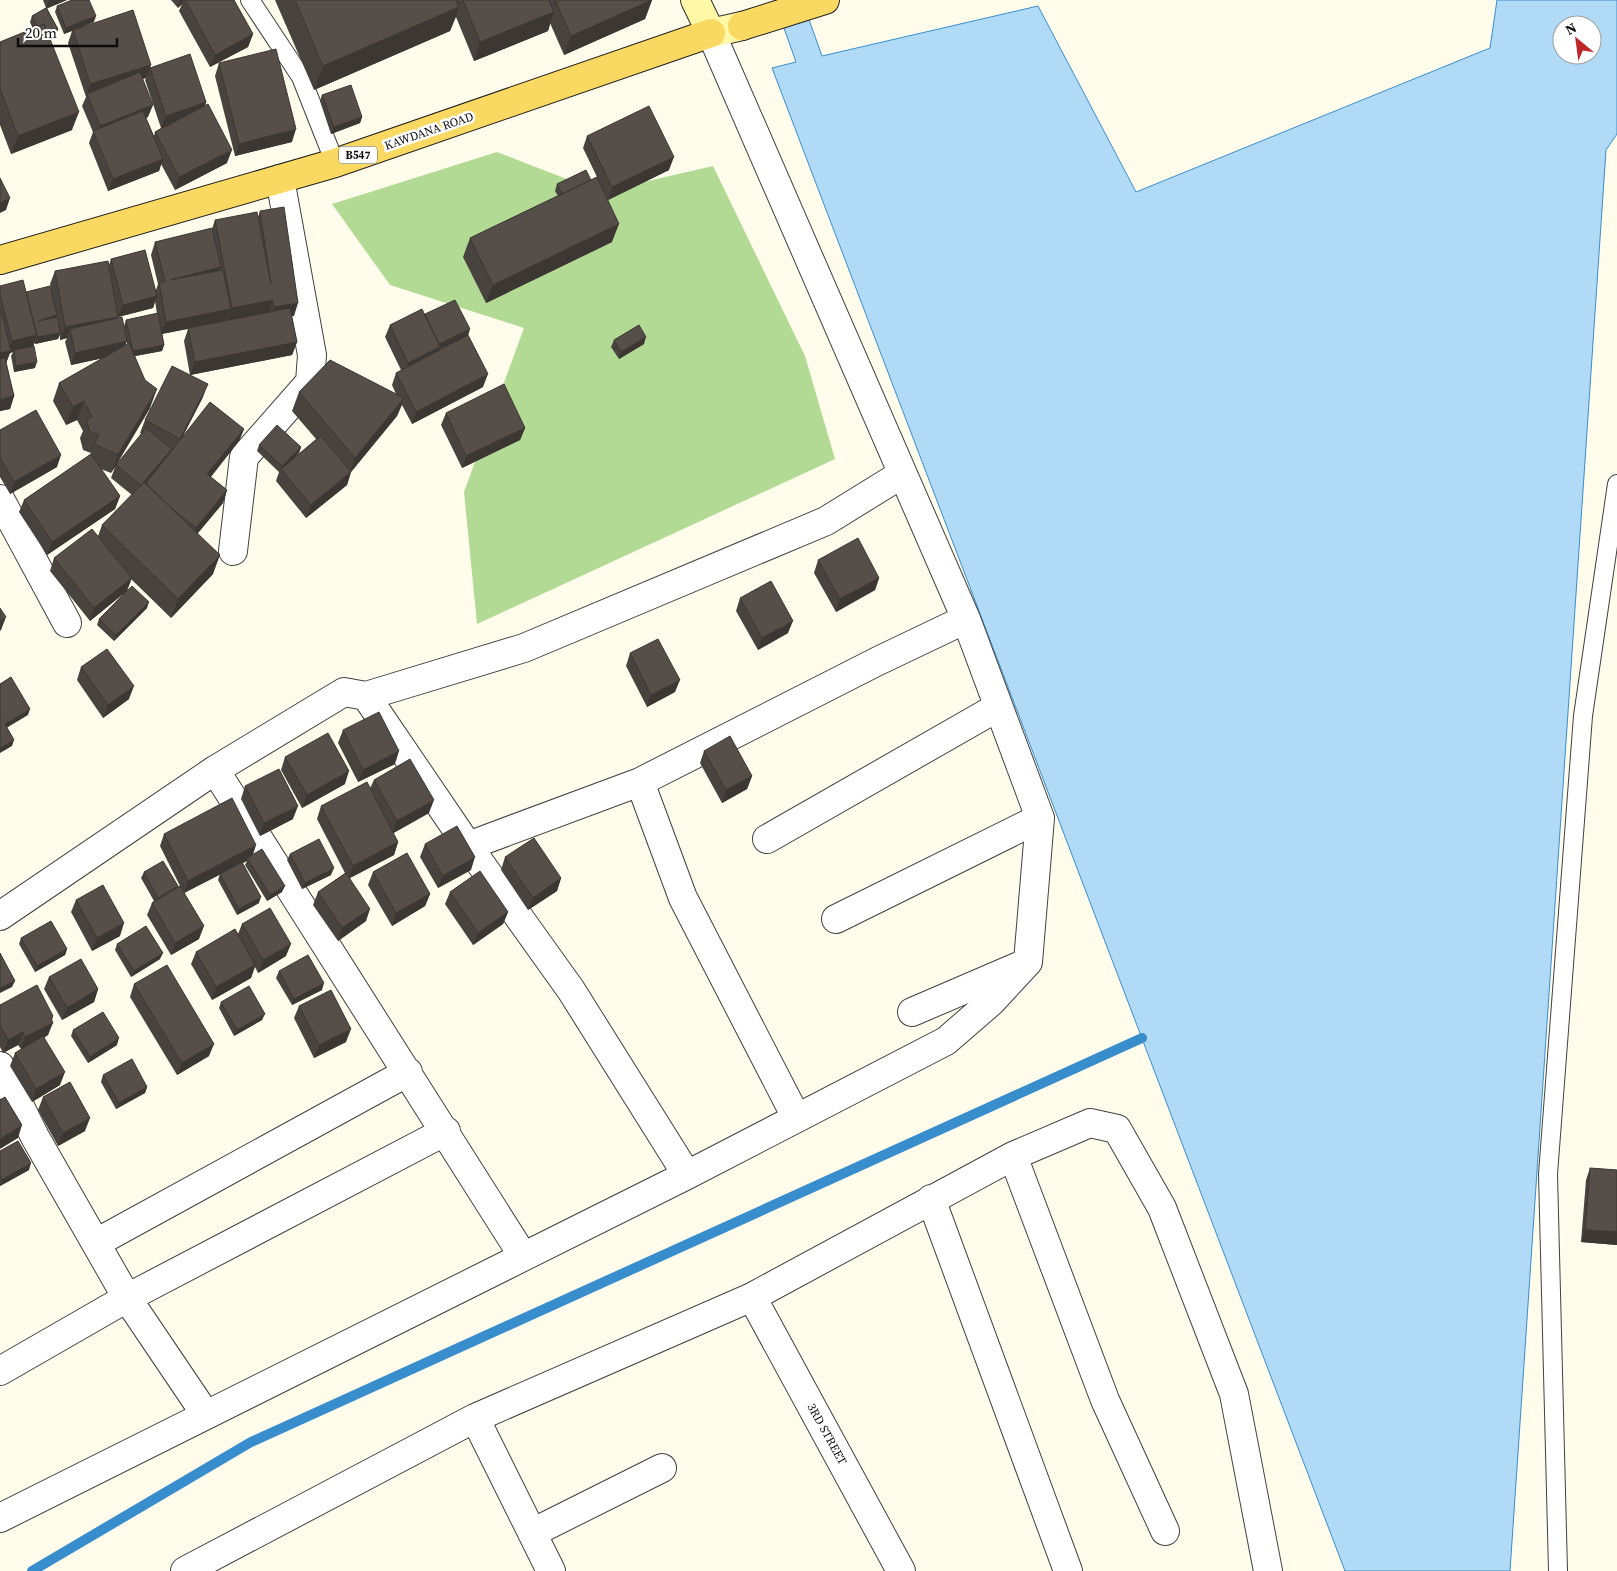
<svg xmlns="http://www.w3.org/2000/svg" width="1617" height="1571" font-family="'Source Serif 4',serif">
<rect width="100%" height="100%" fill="#fffcec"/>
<path fill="#b2da95" d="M497,152l103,40 113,-26 92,190 30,103 -358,165 -13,-132 60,-164 -134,-43 -58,-81z"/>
<path fill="#b1daf6" stroke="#388dcd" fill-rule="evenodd" d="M774,0h28l20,56 216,-50 98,186 354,-144 7,-48h120v134l-11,16 -96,1421h-165l-573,-1503 24,-6zM1562,25h30v30h-30z"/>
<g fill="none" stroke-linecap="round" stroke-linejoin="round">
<path stroke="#388dcd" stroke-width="10" d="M32,1571l219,-129 891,-404"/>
<g stroke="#404040" stroke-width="20">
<path id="service" d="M250,0l51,77 34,86
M1558,1571l-10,-397 35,-458 34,-232"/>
</g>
<g stroke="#404040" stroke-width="30">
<path id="minor" d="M0,499l67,124
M233,551l11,-94 66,-75 2,-27 -32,-176
M366,696l102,150 103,144 116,185
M215,770l308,486
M640,782l43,116 113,219
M767,839l231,-132
M468,846l172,-64 238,-121 88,-42
M0,916l215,-146 129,-78 22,4 158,-48 302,-127 76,-47
M836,919l204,-101
M912,1012l107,-46
M0,1066l35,71 92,161 79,117
M1013,1156l92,244 60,131
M931,1199l137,372
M96,1243l312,-171
M752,1297l149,274
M0,1371l127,-73 319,-167
M475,1418l76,153
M0,1518l687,-343 259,-134 45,-39 37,-40 12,-144 -74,-199 -255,-586
M532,1533l130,-65
M185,1571l290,-153 277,-121 261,-141 77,-33 27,6 45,79 72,186 34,177"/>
</g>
<g stroke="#2f2f2f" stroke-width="30">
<path id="secondary" d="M695,0l16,33 31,-7"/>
</g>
<g stroke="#1e1e1e" stroke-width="30">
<path id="primary" d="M742,26l83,-26
M0,260l335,-97 376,-130"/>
</g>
<use href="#service" stroke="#fff" stroke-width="18"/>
<use href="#minor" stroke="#fff" stroke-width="28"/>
<use href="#secondary" stroke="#fff8a7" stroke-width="28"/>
<use href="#primary" stroke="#f9d962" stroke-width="28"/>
</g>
<path fill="#49433f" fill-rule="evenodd" d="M43,0h24l-20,8 11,21 -2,6 -6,4 22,91 -61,24 -11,-29v-83l33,-13 -3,-7 2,-6 14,-8z
M171,0h63l19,34 -5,13 -38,20 -31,-56 3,-7 -4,4z
M275,0h377l-7,19 -81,36 -14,-32 -2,8 -74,30 -18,-44 -6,14 -136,59z
M57,6l37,16 -13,5 69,40 56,35 -1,4 22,57 -52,27 -14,-26 -2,7 -51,20 -19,-48 4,-11 -11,-26 4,-9 -18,-54 4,-12 -8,3 -9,-22zM146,78l-1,2 16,48 -6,4 -1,4 -8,-18 2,-1 -6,-38z
M219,63l73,79 -57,14 -20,-80z
M322,95l40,22 -2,6 -29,11 -11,-33z
M587,136l82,34 -61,30 4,42 -126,61 -23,-46 7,-19 88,-42 -3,-5 2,-7 34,-4 6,-3 -14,-29z
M260,211l34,105h-2l5,26 -5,13 -102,20 -6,-34 4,-12 -26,5 2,11 -2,6 -27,5 15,52 -33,56 25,-30 -2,-1 5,-13 58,-23 -20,39 61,-7 -5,12 -28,36 16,13 -4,13 -25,30 15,41 -42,44 -40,-39 -4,11 20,18 -33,33 -17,-16 2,-6 26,-27 -35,29 -40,-50 4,-13 44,-22 4,-11 30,-30 -21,-17 4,-11 -4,6 -10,-4 19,27 -5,13 -68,46 -28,-43 5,-12 66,-45 1,-2 -8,-3 -3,-12 3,-7 -6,-11 -11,5 -13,-24 6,-18 44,-25 -32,7 -6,-23 2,-4 -7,2v-5l-2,4 -23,5v-2l-2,4 2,22 -21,4 -3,-16 2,-4 -3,1 -4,10 8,33 -4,13 -10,2v-125l26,6 25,-1 -1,-7 5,-13 54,-6 2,-6 45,31 2,-6 -7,-29 4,-13 57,-13 3,-9 43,-3zM155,301l2,13 -31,6 -2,6 3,18 -2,1 -7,-27v-1l35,-9z
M424,314l44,22 15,51 -71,37 -10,-19 -5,11 -46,56 -4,13 -41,33 -30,-37 3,-9 -22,-21 2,-6 42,2 -2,6 -4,4 21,-18 -24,-28 7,-19 97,2 -4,-9 4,-12 5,-3 -16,-33 5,-12zM467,336l-28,14 1,-1z
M614,340l30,4 -25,15 -8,-12z
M446,413l79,15 -5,12 -58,28 -21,-43z
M0,430l57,37 -47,27 -10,-17z
M818,560l61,18 -4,12 -39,22 -22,-39z
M740,598l48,35 -30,17 -22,-39z
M630,653l45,39 -28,15 -21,-41z
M81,667l48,32 -26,19 -26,-38z
M343,730l52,34 -37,18 -20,-39z
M704,751l48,25 -5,13 -25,14 -22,-40z
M285,757l60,27 -43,24 -21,-38z
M374,780l55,33 -36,20 5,9 -4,13 -44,23 16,43 -28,20 -25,-36 5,-13 27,-19 -28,-54 4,-13 49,-18z
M245,786l48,33 -33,17 -19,-37z
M164,834l89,21 29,37 -15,9 -22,-36 2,-4 -5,2 17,40 -22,12 -19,-35 2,-6 -36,19 15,46 -28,16 -24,-40 5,-12 2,-2 -13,-23 3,-6 33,15 3,-1 -20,-40z
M425,844l46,26 -33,18 -18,-31z
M290,854l41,21 -29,14 -15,-29z
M505,857l56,21 -4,13 -29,19 -27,-40z
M373,872l57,22 -5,12 -33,20 -24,-41z
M450,892l58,20 -5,12 -30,21 -28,-41z
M76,900l44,36 -28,15 -21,-39z
M242,924l44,32 -28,17 -3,-6 -4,11 -39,22 -21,-36 5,-12 42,-18z
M21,938l46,11 -2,6 -30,17 -16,-28z
M117,944l43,15 -29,18 -16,-27z
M279,971l43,19 -30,15 -16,-27z
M49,977l49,12 -4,13 -32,18 -18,-31z
M134,984l75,72 -32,19 -47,-78z
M221,1002l41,18 -28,16 -15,-28z
M0,1005l53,11 -5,19 -4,3 16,47 -28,17 -22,-36 5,-13 6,-4 -3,-4 -15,8 -3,-6z
M299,1006l47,36 -32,16 -20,-40z
M73,1030l44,15 -29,18 -17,-27z
M103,1075l44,12 -2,6 -29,16 -15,-27z
M43,1097l42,34 -27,15 -20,-36z
M0,1151l29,19 -29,16z
M1590,1168l27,2v75l-36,-3 5,-62z"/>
<path fill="#3c3733" d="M49,0h18l-21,9z
M180,0h3l-1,4 -4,4z
M652,0l-7,19 -81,36 7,-19z
M459,7l-9,24 -136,59 9,-24z
M554,12l-6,19 -74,30 6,-19z
M96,16l-2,6 -30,12 2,-6z
M58,29l-2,6 -15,8 3,-6z
M253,34l-5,13 -38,20 5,-12z
M151,65l-5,13 -58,18 -1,-2 -1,3 4,-13z
M206,102l-4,13 -41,13 5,-12z
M153,105l-5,12 -52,21v-1l4,-11z
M79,112l-7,18 -61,24 7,-18z
M362,117l-2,6 -29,11 3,-7z
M296,129l-4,13 -57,14 4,-12z
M232,150l-5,13 -52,27 4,-13z
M674,157l-5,13 -61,30 4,-13z
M163,159l-4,12 -51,20 5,-12z
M10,198l-4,12 -6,3v-10z
M619,224l-7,18 -126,61 7,-18z
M221,267l-4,12 -47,1z
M157,296l-4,12 -35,9 5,-12z
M273,300l-4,13 -42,8 5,-13z
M298,303l-4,13 -24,4 4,-13z
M231,309l-5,12 -65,13 5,-12z
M57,315l-2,6h-17z
M118,317l-4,12h-44l-3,9 -7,2 5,-13z
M470,329l-2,7 -28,13 -4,10 -32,16 4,-12 31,-19z
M60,333l-2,6 -23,5 2,-7z
M37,335l-4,12 -19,3 -1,2 -3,1 -4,10 -6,2v-12l8,-2 4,-10z
M646,337l-2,7 -25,15 2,-7z
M127,341l-5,13 -51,11 4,-12z
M297,342l-5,13 -102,20 5,-13z
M164,345l-2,6 -32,6 2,-6z
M37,362l-2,6 -21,4 2,-6z
M488,374l-5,13 -71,37 4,-12z
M208,384l-5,13 -28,54 5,-12z
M157,389l-7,19 -39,65 7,-18z
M14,396l-4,13 -10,2v-11z
M404,398l-7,18 -46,56 -4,13 -41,33 5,-13 38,-31 6,-16z
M84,401l-7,19 -11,5 7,-18z
M525,428l-5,12 -58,28 4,-12z
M244,429l-5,12 -36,45 4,-12z
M301,447l-2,6 -17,17 -1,-1 1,-3z
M172,449l-5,12 -21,26 -5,-1z
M61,455l-4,12 -47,27 4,-12z
M227,490l-4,13 -31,37 4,-12z
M120,496l-5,13 -68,46 5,-13z
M220,555l-7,19 -42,44 7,-19z
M132,578l-5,13 -37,30 4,-13z
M879,578l-4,12 -39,22 4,-13z
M149,602l-2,6 -33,33 2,-6z
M6,617l-5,13 -1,1v-10z
M793,621l-5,12 -30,17 4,-12z
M680,680l-5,12 -28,15 4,-12z
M134,686l-5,13 -26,19 5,-13z
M30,709l-2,6 -25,15 2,-6z
M14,740l-2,6 -12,7v-5z
M399,751l-4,13 -37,18 5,-12z
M349,771l-4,13 -43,24 5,-13z
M752,776l-5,13 -25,14 4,-13z
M434,800l-5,13 -37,21 5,-13z
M298,806l-5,13 -33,17 4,-13z
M398,842l-4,13 -46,24 5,-13z
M256,845l-4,13h-5v3l-63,32 4,-12z
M475,857l-4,13 -33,18 5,-12z
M334,868l-3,7 -29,14 3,-6z
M561,878l-4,13 -29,19 5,-12z
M285,886l-3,6 -15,9 3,-6z
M430,894l-5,12 -33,20 4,-13z
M261,897l-2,6 -22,12 2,-6z
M370,909l-4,12 -28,20 4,-13z
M508,912l-5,12 -30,21 5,-12z
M124,923l-4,13 -28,15 5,-13z
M204,926l-5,13 -28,16 4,-12z
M291,944l-5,12 -28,17 5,-13z
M67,949l-2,6 -30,17 2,-6z
M163,953l-3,6 -29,18 3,-6z
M255,965l-4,13 -39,22 4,-13z
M15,981l-3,6 -12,6v-5z
M324,983l-2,7 -30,15 2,-6z
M98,989l-4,13 -32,18 5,-12z
M265,1014l-3,6 -28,16 3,-6z
M53,1016l-3,8 3,-1 -5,12 -27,14 4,-12z
M351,1029l-5,13 -32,16 5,-13z
M23,1032l-5,13 -15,8 5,-13z
M119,1038l-2,7 -29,18 2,-6z
M214,1044l-5,12 -32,19 5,-12z
M65,1072l-5,13 -28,17 4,-13z
M147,1087l-2,6 -29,16 3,-6z
M90,1118l-5,13 -27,15 5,-13z
M22,1125l-4,13 -18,11v-10z
M31,1163l-2,7 -29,16 2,-6z
M1585,1230l32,2v13l-36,-3z"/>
<path fill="#554e49" stroke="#3c3733" d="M72,0h17l7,16 -30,12 -9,-22z
M185,0h49l19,34 -38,21z
M295,0h161l3,7 -136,59z
M463,0h86l5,12 -74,30z
M555,0h97l-81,36z
M46,8l12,21 -10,5 -4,-10 -6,3 -6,-11z
M133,10l18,55 -61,19 -17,-54z
M44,24l35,88 -61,24 -18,-47v-47z
M276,49l20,80 -57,15 -20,-81z
M190,54l16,48 -40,14 -16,-48z
M140,72l13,33 -53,21 -13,-32z
M351,85l11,32 -28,10 -12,-32z
M208,104l24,46 -53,27 -24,-45z
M649,106l25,51 -62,30 -25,-51z
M143,111l20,48 -50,20 -20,-48z
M586,170l5,10 -29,14 -5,-10z
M597,177l22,47 -126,61 -23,-47z
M0,178l10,20 -10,5z
M284,207l14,96 -24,4 -1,-7 -41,8 -17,-88 42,-8 14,72 -11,-73z
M212,228l9,39 -51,13 53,-10 8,39 -65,13 -7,-39 6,-2 -10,-39z
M145,250l12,46 -34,9 -12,-46z
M108,261l10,56 -53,10 -10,-56z
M23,280l14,55 -25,6 -12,-47v-8z
M50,286l7,29 -19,6 20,-4 2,16 -23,4 -11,-45z
M455,300l15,29 -31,15 -14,-30z
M290,308l7,34 -102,20 -7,-34z
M422,309l18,38 -32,16 -18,-38z
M0,310h1l10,41 -11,2z
M158,313l6,32 -31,6 -7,-31z
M122,317l5,24 -52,12 -5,-24z
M639,325l7,12 -25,15 -7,-12z
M468,335l20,39 -72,38 -20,-39z
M129,343l16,37 12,9 -39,66 -24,-11 5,-9 -10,-4 -2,-11 5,-3 -8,-16 -11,6 -14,-24z
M34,346l3,16 -21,4 -2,-16z
M5,358l9,38 -14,4v-41z
M330,360l74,38 -49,60 -56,-66z
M172,366l36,18 -28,55 -35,-19z
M504,384l21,44 -59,28 -20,-43z
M210,402l34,27 -37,45 20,16 -31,38 -27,-22 -23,-23z
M36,410l25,45 -47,27 -14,-25v-27z
M277,425l24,22 -19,19 -23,-21z
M146,428l26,21 -31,36 -25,-20z
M321,436l30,36 -40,33 -30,-36z
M91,454l29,42 -68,46 -28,-42z
M144,482l76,73 -42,44 -76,-74z
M92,529l40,49 -38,30 -40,-50z
M858,538l21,40 -39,21 -22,-39z
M771,581l22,40 -31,17 -22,-40z
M132,586l17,16 -33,33 -17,-16z
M0,608l6,9 -6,4z
M658,639l22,41 -29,15 -21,-42z
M107,649l27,37 -26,19 -27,-38z
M11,677l19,32 -25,15 9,16 -14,8v-32h1l-1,-1v-31z
M379,712l20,39 -36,19 -20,-40z
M328,733l21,38 -42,24 -22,-38z
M730,736l22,40 -26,14 -22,-39z
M410,759l24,41 -37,21 -23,-41z
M279,769l19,37 -34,17 -19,-37z
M367,782l31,60 -45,24 -32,-60z
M232,798l24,47 -68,36 -24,-47z
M457,826l18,31 -32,19 -18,-32z
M534,838l27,40 -28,20 -28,-41z
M319,839l15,29 -29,15 -15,-29z
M262,849l23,37 -15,9 -23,-37z
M407,853l23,41 -34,19 -23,-41z
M163,861l15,25 -20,12 -14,-26z
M242,862l19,35 -22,12 -19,-35z
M480,871l28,41 -30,21 -28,-41z
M346,873l24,36 -28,19 -24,-36z
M103,885l21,38 -27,15 -21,-38z
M180,886l24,40 -29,17 -23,-40z
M270,908l21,36 -28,16 -21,-36z
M51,921l16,28 -30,17 -16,-28z
M146,926l17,27 -29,18 -17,-27z
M235,929l20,36 -39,22 -20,-35z
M0,953l15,28 -15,7z
M308,955l16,28 -30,16 -15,-28z
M81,959l17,30 -31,19 -18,-31z
M167,965l47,79 -32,19 -48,-79z
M37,985l16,31 -2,2 2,5 -28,14 -2,-5 -15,8 -8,-15v-20z
M249,986l16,28 -28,16 -16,-28z
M331,990l20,39 -32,16 -20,-39z
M103,1012l16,26 -29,19 -17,-27z
M43,1036l22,36 -29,17 -21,-36z
M132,1059l15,28 -28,16 -16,-28z
M70,1082l20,36 -27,15 -20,-36z
M5,1097l17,28 -22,14v-39z
M18,1141l13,22 -29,17 -2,-4v-25z
M1590,1168l27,2v62l-32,-2z"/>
<g text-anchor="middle" stroke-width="5" stroke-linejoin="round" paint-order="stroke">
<rect fill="#fff" stroke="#565656" stroke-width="1" x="339" y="146.5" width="38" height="17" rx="4"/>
<g font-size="11" font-weight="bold" fill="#0d0d0d">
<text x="358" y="159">B547</text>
</g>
<g font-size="12" fill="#0d0d0d" stroke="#fff">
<text transform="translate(429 131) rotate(-19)" y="4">KAWDANA ROAD</text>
<text transform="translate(827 1434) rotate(61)" y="4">3RD STREET</text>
</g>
</g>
<g transform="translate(1577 40) rotate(331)"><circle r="24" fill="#ffffff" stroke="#9e9e9e"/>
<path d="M0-4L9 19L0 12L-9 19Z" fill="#bd2527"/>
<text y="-8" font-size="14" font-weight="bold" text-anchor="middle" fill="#0d0d0d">N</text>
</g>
<path d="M18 38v8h99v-8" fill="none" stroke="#0d0d0d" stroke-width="2.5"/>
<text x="25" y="38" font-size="15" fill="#0d0d0d" stroke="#ffffff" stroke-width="4" paint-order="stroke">20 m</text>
</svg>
